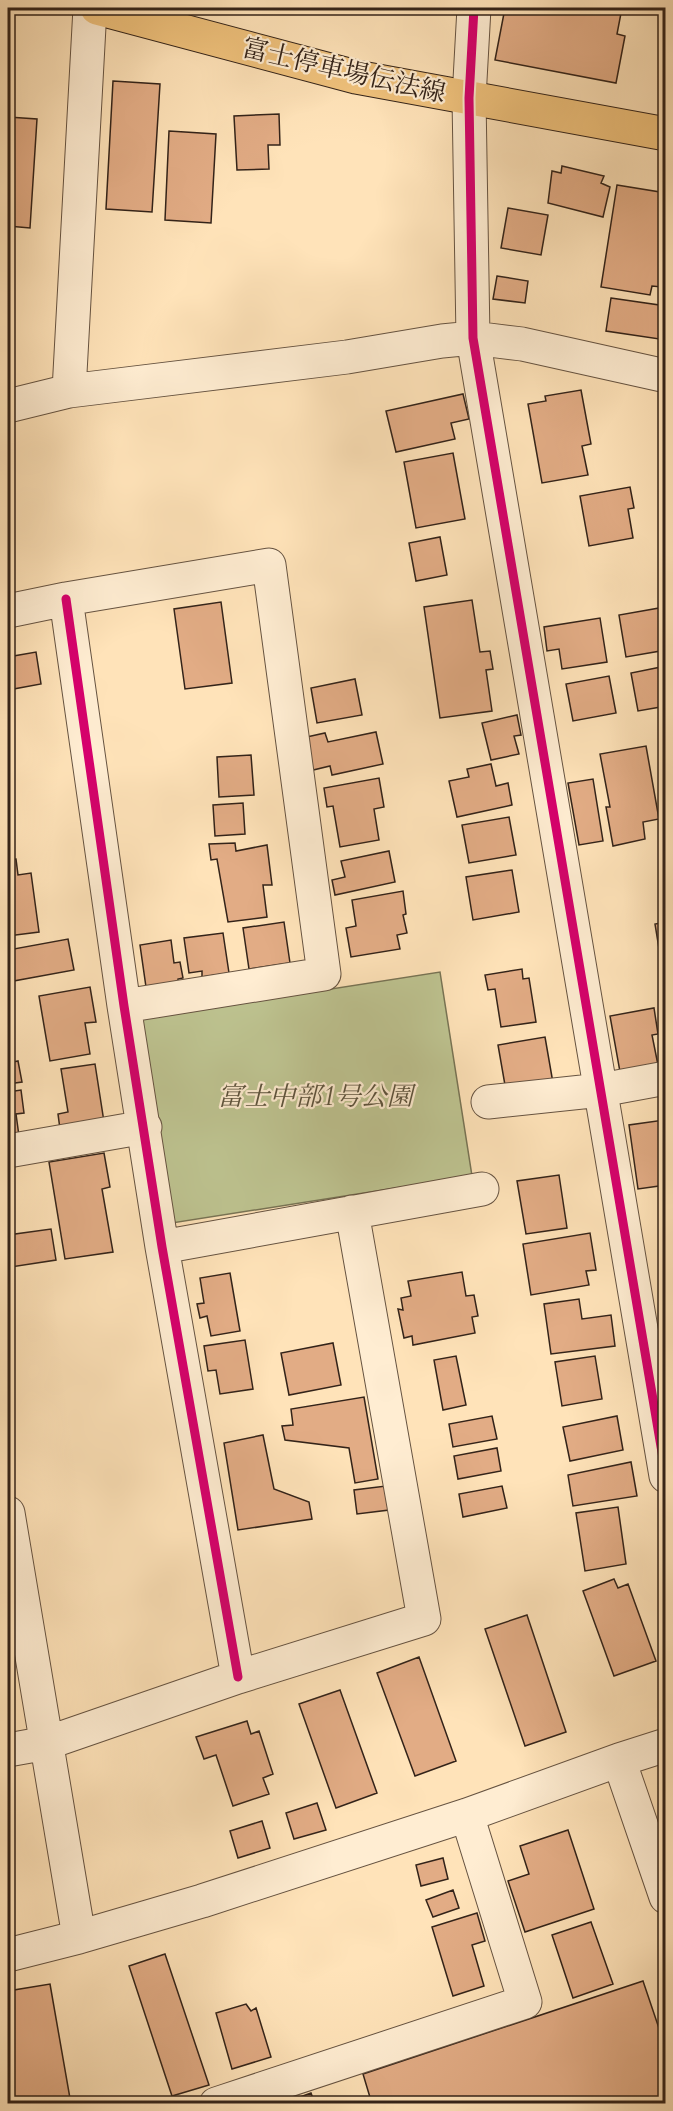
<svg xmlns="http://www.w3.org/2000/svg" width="673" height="2111" font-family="Cardo,'Noto Serif JP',serif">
<rect width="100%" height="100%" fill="#ffe3b9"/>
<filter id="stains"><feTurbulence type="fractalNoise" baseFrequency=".00333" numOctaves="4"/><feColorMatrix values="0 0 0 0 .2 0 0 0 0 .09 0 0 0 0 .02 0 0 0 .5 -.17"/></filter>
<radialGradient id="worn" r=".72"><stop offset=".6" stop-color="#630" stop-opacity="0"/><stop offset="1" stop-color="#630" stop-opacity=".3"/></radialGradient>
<path fill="#bec491" stroke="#787455" stroke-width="1.5" d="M440,972l32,204 -300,47 -33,-204z"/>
<path fill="#e2ac85" stroke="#332319" stroke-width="1.5" d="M505,8h117l-5,26 8,2 -9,47 -121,-23z
M113,81l47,3 -8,128 -46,-3z
M279,114l1,31h-12l1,24 -32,1 -3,-54z
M8,117l29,2 -7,109 -22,-2z
M169,131l47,3 -5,89 -46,-3z
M562,166l42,10 -3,7 9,4 -7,30 -55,-14 4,-32 9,2z
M617,185l49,8v71l-4,23 -10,-1 -2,9 -49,-8z
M508,208l40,7 -7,40 -40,-7z
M497,276l31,5 -3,22 -32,-4z
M611,298l55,8v34l-60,-9z
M581,390l10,54 -9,2 6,29 -46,8 -14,-79 18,-3 -1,-5z
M463,394l6,25 -18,4 4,16 -59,13 -10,-41z
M453,453l12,66 -49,9 -12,-66z
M630,487l4,21 -6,1 5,29 -44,8 -9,-50z
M440,537l7,38 -31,6 -7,-38z
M472,600l8,52 10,-1 3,18 -7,1 6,41 -52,7 -16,-111z
M221,602l11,81 -47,6 -11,-80z
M665,607l1,43 -40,7 -7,-42z
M600,618l7,44 -45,7 -3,-20 -12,2 -3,-24z
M36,652l5,32 -33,6v-33z
M666,666v40l-28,5 -7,-38z
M609,676l7,37 -43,8 -7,-37z
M355,679l7,36 -45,8 -6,-35z
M517,715l4,20 -7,1 5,18 -28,6 -9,-37z
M376,732l7,32 -51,11 -2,-9 -21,5 -7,-33 23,-5 3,9z
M646,746l13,73 -16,3 2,17 -32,7 -7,-39h4l-10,-53z
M251,755l3,40 -35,2 -2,-40z
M491,764l5,22 12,-3 4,22 -55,12 -8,-36 20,-4 -2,-8z
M379,778l5,29 -10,2 5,31 -39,7 -7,-41 -6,1 -3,-19z
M593,779l10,62 -24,4 -11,-62z
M243,803l2,31 -30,2 -2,-31z
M509,817l7,38 -47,8 -7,-38z
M235,843l1,8 31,-6 5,40h-9l4,32 -39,5 -11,-63 -6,1 -2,-16z
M389,851l6,31 -60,13 -3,-15 13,-3 -4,-16z
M16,859l2,16 13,-2 8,59 -31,4v-76z
M512,870l7,42 -46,8 -7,-43z
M403,891l3,23 -3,1 4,18 -10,2 3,14 -49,8 -5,-29 10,-2 -4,-26z
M284,922l6,41 -41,6 -6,-41z
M666,922v45h-4l-7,-43z
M223,933l6,40 -27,4v-6l-13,2 -5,-35z
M68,939l6,31 -66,12v-32z
M171,940l3,23 6,-1 3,16 -5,1v3l-32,5 -6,-42z
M522,969l1,10 6,-1 7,44 -35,5 -6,-38 -7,1 -3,-15z
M90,987l6,35 -11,1 5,31 -40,7 -11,-65z
M654,1008l4,26 -6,1 6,30 -38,7 -10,-56z
M545,1037l8,46 -47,8 -8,-46z
M18,1061l4,21 -14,2v-21z
M95,1064l9,58 -44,7 -2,-15 10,-2 -7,-43z
M21,1090l3,23 -8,1 3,22 -11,1v-45z
M664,1120l2,65 -28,4 -9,-64z
M104,1153l6,34 -8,2 11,63 -48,7 -16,-97z
M559,1175l8,53 -41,6 -9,-53z
M51,1229l5,31 -45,7 -3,-32z
M590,1233l6,37 -10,1 3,14 -58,10 -8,-51z
M462,1272l4,24 8,-1 4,21 -6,1 3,16 -62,12 -1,-9 -8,2 -6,-29 5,1 -2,-12 10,-2 -3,-15z
M230,1273l10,58 -29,5 -4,-20 -7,2 -3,-14 7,-1 -4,-25z
M579,1299l3,20 29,-4 4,31 -64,8 -7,-50z
M245,1340l8,49 -33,5 -4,-24 -8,1 -4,-25z
M333,1343l8,42 -52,10 -8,-42z
M456,1356l10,49 -23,5 -9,-50z
M595,1356l7,43 -40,7 -7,-44z
M364,1397l14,82 -23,4 -6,-35 -64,-8 -3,-14 11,-1 -2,-16z
M492,1416l5,23 -44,8 -4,-23z
M617,1416l6,34 -53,11 -7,-34z
M263,1435l11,54 35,13 3,17 -74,11 -14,-87z
M497,1448l4,23 -43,8 -4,-23z
M631,1462l6,34 -64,10 -5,-31z
M386,1486l3,24 -32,4 -3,-24z
M502,1486l5,22 -44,9 -4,-23z
M618,1507l8,57 -41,7 -9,-58z
M614,1579l4,9 10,-4 28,77 -42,15 -31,-85z
M527,1615l39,117 -41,14 -40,-117z
M419,1657l37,104 -41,15 -38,-103z
M340,1690l37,103 -41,15 -37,-104z
M247,1721l4,13 8,-3 14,43 -10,4 6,16 -36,12 -17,-51 -12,4 -8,-22z
M317,1803l9,27 -32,9 -8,-26z
M262,1821l8,27 -32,10 -8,-27z
M568,1830l26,79 -69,23 -17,-51 21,-7 -9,-28z
M443,1858l5,21 -27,7 -5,-21z
M453,1890l6,18 -26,9 -7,-17z
M477,1913l8,28 -13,4 12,41 -31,10 -21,-69z
M591,1922l22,62 -40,14 -21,-63z
M165,1954l44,131 -37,11 -43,-130z
M643,1981l23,68v55h-294l-9,-30z
M50,1984l21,120h-63v-113z
M246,2004l5,7 5,-3 15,49 -39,12 -16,-56z
M311,2093l4,11h-34z"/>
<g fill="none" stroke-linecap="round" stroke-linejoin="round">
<g stroke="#665341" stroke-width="35">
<path id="minor" d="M474,8l-5,90 4,240 193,1138
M69,391l21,-383
M8,406l61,-15 278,-34 95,-16 31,-3 49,6 144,32
M66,599l58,407 38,241 76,430
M8,611l58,-12 203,-34 55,409 -200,32
M488,1102l113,-12 65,-12
M8,1151l137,-24
M162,1247l320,-58
M8,1513l71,424
M8,1750l39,-7 191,-66 186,-58 -72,-407
M619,1760l47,137
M8,1955l71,-18 123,-36 265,-86 152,-55 47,-15
M216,2104l309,-102 -58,-187"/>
</g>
<g stroke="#332319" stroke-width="35">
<path id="major" d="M97,8l259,69 310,57"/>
</g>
<use href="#minor" stroke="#ffedd2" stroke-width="33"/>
<use href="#major" stroke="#f0c27c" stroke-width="33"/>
<g stroke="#ffedd2" stroke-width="13">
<path id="cycleway" d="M474,8l-5,90 4,240 193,1138
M66,599l58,407 38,241 76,430"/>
</g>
<use href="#cycleway" stroke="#d6006c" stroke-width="9"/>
</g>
<g text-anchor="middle" stroke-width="4.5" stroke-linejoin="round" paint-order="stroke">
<g font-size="26" fill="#332319" stroke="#ffedd2">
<text transform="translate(344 70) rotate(13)" y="9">富士停車場伝法線</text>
</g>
<g font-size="26" font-style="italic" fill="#5d533d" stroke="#ffedd2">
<text x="315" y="1105">富士中部1号公園</text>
</g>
</g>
<rect width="673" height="2111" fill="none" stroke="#ffe3b9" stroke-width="30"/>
<rect x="9" y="9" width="655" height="2093" fill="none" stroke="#332319" stroke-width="3"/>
<rect x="15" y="15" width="643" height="2081" fill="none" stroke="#332319" stroke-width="1.5"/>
<rect width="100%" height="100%" filter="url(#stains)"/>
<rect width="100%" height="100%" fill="url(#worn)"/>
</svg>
